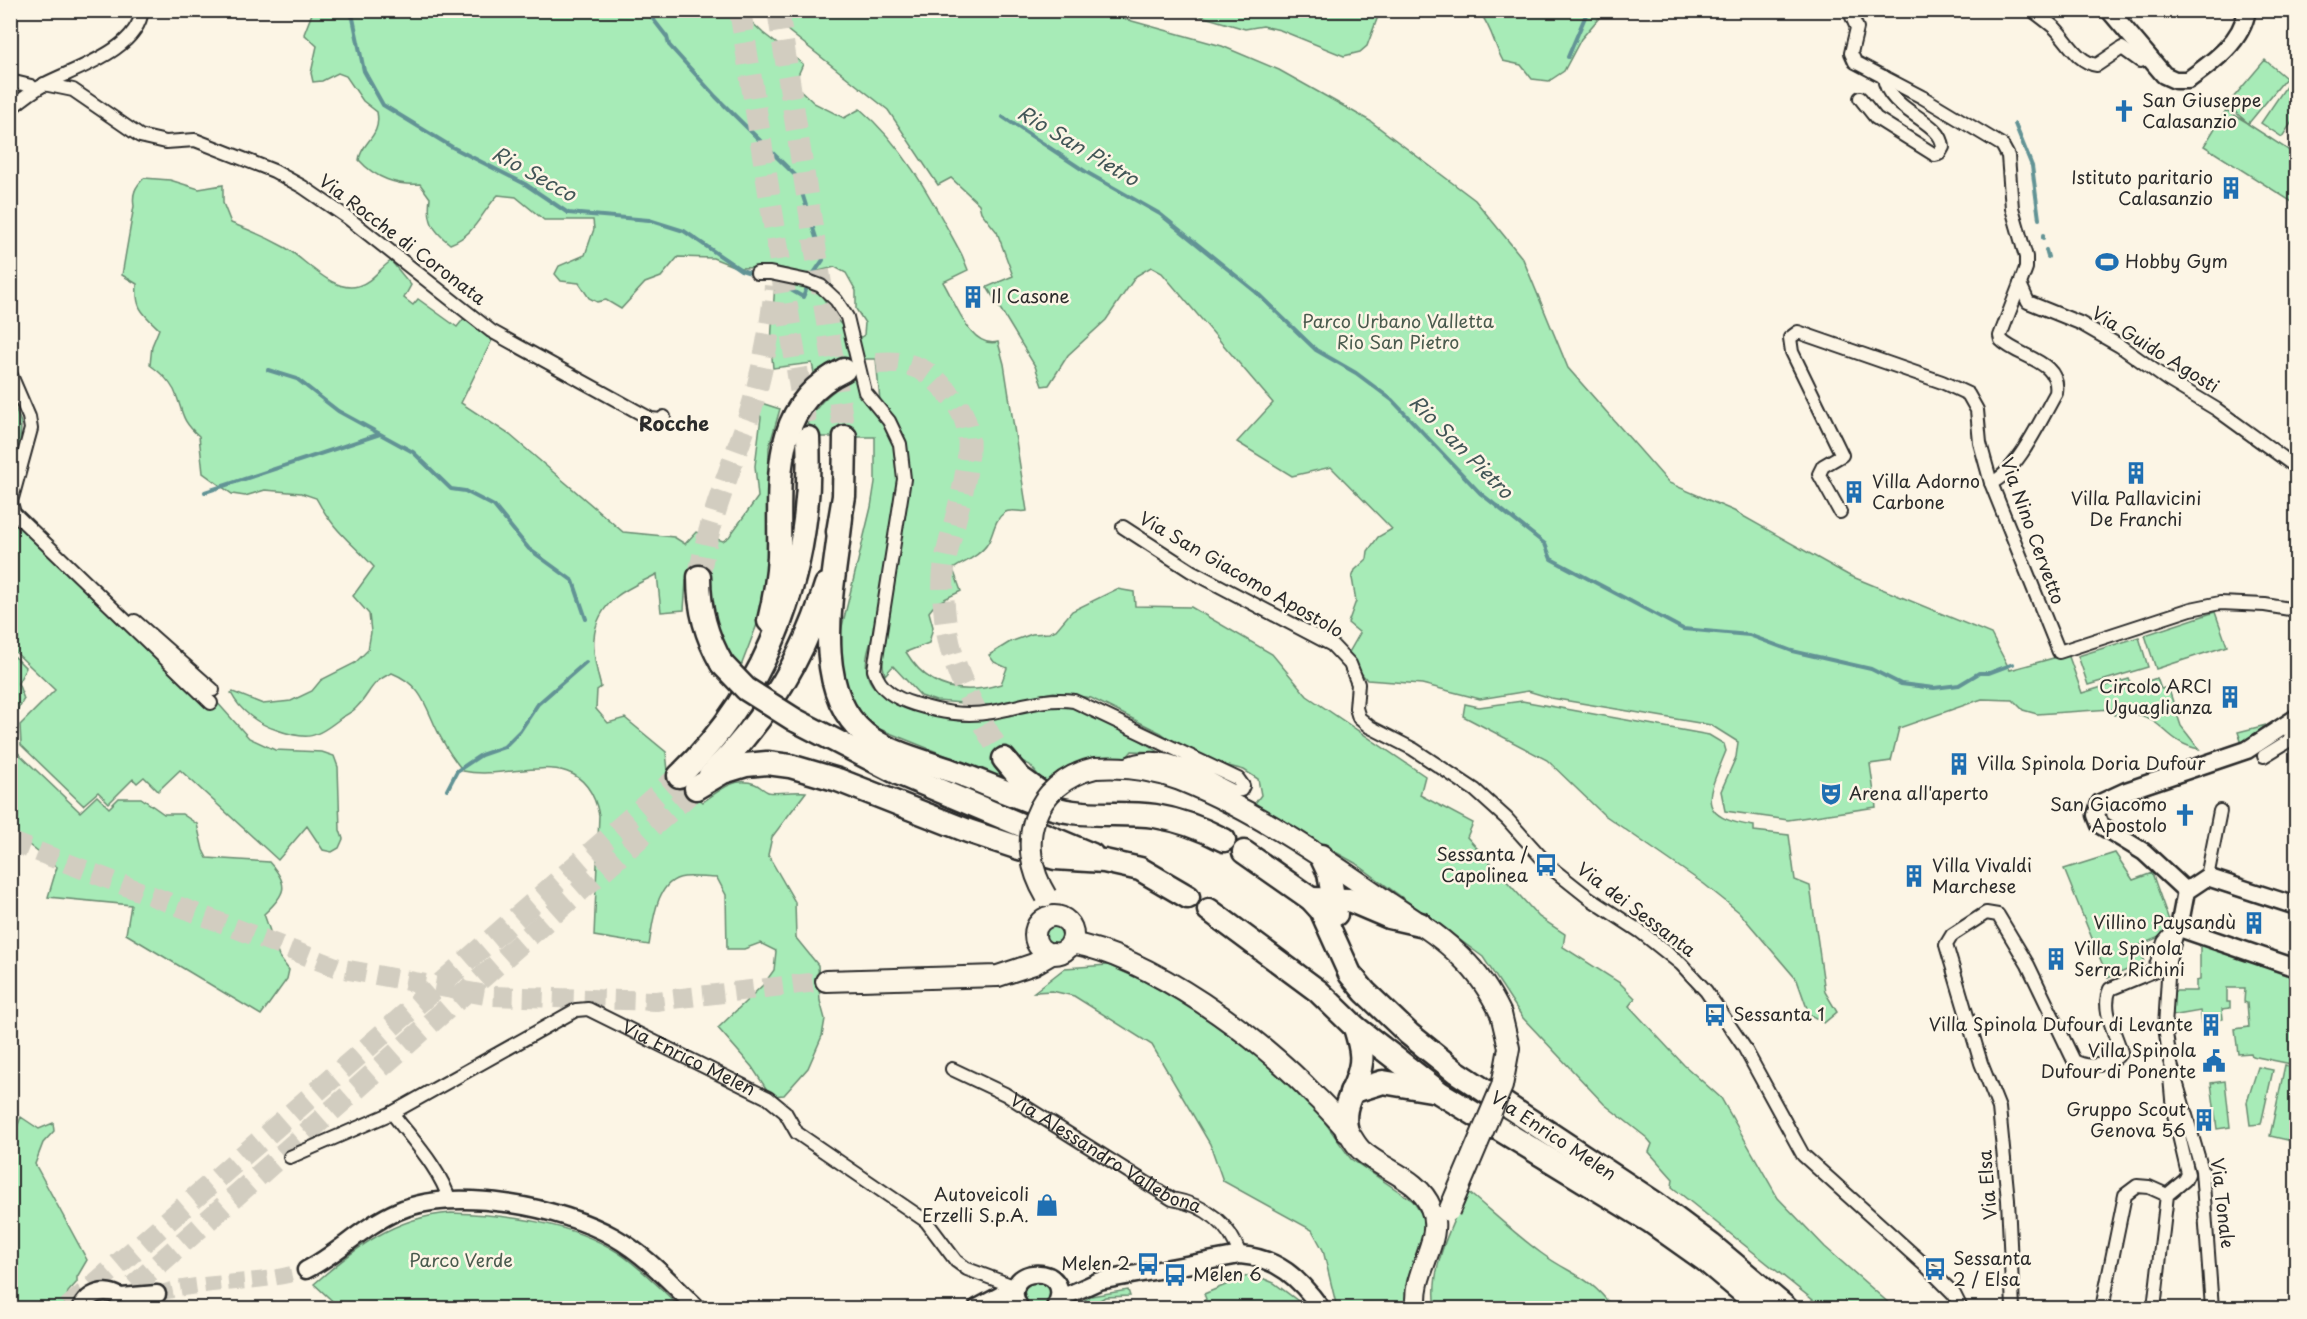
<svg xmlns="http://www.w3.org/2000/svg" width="2307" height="1319" font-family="'Playpen Sans',sans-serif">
<rect width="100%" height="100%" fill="#fcf5e5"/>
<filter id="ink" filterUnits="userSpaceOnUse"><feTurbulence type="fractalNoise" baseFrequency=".0167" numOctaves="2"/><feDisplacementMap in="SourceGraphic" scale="12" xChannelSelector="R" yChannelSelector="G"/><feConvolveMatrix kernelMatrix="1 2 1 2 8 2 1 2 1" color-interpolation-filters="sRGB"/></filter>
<g filter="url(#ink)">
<path fill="#a7ebb7" stroke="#698b71" stroke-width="1.5" d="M313,11h427l23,22 40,31 -9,20 20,19 30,15 16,-9c46,39 73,93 102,146l6,15 -25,12c13,21 27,67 55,60l6,22 23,147c-8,2 -16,-3 -23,2 -10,7 -10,20 -16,30 -7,12 -24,19 -35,26l8,22 -25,12 -7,9 4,15 -4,16 -23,9c22,37 55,44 95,32l6,-16 -13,-6 -5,-7 21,-13 22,-8 17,-1 7,-3 16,-19 45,-22 17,3 1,14 56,1 81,47 35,42 118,80 -5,19 53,28 -6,14 72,80 26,17 -2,13 57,36 15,15 -6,8 55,59 37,33 57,100 47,49 66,58 -3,3h-65l-151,-121 1,-8 -24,-27 3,-8 -5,-6 -43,-34 -81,-86 -40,-61 -128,-94 -102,-57 8,-11 -3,-16 -14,-9 -50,-13 -33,-24 -70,-35 -37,-6 -65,13 -53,-4 -15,-5 -28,-30 -8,9c-6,-18 1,-36 3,-55l-9,-1c-6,18 -17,39 -11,58 7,23 57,38 78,41 19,3 41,0 60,-3 18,-2 35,-11 54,-10 31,1 73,31 99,47l-27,-1 -7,8 -79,26 -16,-20 -24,-12 -4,25 -125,-50 -19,-15 -14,-21 -8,-32 4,-25 31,-128 4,-25v-45h-74c11,-27 26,-46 53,-58l4,2 9,19 13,1 -4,-42h-15l-45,24 -4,-20 -39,5c-4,-31 1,-57 2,-88l43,9c12,19 20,41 43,48l3,-2 1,-12 -9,-14v-18l-10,-18 -11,-6 -29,7 -29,-7 -39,1 -25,-10 -35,-1 -17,20 -16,6 -24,26 -15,-9 -9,2 -8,-4 -10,-15 -18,-2 -6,-7 4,-8 26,-11 9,-26 -1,-9h-49l-28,-23 -18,-2c-18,19 -22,39 -48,49 -18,-14 -23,-24 -20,-46l-10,-14c-23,2 -45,-6 -61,-24 2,-18 23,-23 18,-48l-14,-11 -17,-25 -8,-3 -16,8 -9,1 -2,-9 6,-27 -13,-12z
M763,11h333l126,35 57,24 91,51 105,79 48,59 45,109 101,115 65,28 114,64 143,59 19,36 58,-16 14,39 47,-14 3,7 25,-8 4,11 7,-2 13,39 18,23c-39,-7 -36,-42 -85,-34l-3,-6 -74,5 -14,-4 -10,-10 -31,-1 -83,29 -8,33 -21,3 6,43 -88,13 -63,-9 -4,-20 15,-34 2,-15 -27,-17 -160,-27 -23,-7 -48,8 -58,-15 -55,-4 -20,-24 13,-23 -12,-10 8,-22 -4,-23 3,-8 12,-11 1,-8 10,-14 14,-8 -61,-62 -39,9 -55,-34 36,-39 -111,-130 -11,-6 -15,9 -30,44 -38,35 -19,30 -7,1 -7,-20 -48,-79 26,-11 -16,-44 -16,-20 -2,-8 -28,-26 -13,7 -50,-75z
M1184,11h196l-13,35 -7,6 -16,4 -64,-26 -17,-4 -18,3z
M1468,11h137l-24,28 -17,32 -15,10 -17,-2 -11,-14 -18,-4c-9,-16 -11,-33 -23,-48z
M2265,60l21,18 -38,46 48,31v40l-4,7 -88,-56 22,-36 22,13 -21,-18z
M2291,79l5,4v33l-14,21 -21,-14z
M144,178l26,2 29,9 24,-4v18l8,20c19,7 37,15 55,25 20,12 46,45 72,38 14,-4 21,-17 33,-25l20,24 -7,13 9,7 5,-6 39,28 8,-10 29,19 -33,67 49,32 113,97 51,5 11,7 11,-12 27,9 6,-4 29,-40 -3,-31 6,-49 -6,-9 3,-6 22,7 -11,38 -2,135 -6,32 -23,60 -16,-21 -17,-79 -19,6 -2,30 -23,2 -4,-38c-13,7 -30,14 -41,23 -30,25 -24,58 -15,90l-4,3 -1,19 12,14 17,-5 41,34 2,19 35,31c16,-11 31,-26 52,-18 5,2 8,6 13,8 5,2 29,-1 38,0l-34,45 -4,18 27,47 1,36 22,27 2,36 5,18 -3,17 -14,32 -24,27 -13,1 -19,-29 -34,-39 46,-44 10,-14 2,-19 -16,-8 -16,6h-17l-1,-54 -9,-17c-11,0 -23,-2 -33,-1 -29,3 -31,47 -35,68l-55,-9 5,-121c-16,-76 -85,-33 -136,-44 -7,-9 -14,-18 -19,-28 -18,-29 -17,-56 -52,-70 -25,11 -20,20 -36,35 -4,4 -10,7 -15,10 -25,20 -33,23 -64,12 -19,-6 -37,-19 -46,-37l2,-1 30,12 28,-3 21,-10 9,-11 34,-17 13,-13 3,-18 -2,-18 -16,-18 21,-29c-24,-26 -41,-37 -58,-69l-15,-5 -36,-3 -20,6 -13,-2 -29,-21 -4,-37c-20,-17 -15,-25 -25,-46 -6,-11 -14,-18 -24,-25l2,-19 7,-17c-17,-16 -24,-21 -22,-45l-15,-9 12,-69c-2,-12 1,-19 10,-28z
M10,395l11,28 -1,25 -9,-6z
M10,516l205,184 34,38 26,12 47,2 12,4 4,11 2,63 3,9 -4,9 -7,4 -9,-2 -16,-24 -29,34 -98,-90 -22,21 -14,-14 -7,6 -4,-4 -24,24 -11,-11 -15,13 -62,-60 -1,-20 35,-35 -44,-42z
M2215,612l12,34 -71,23 -11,-34z
M2139,637l9,30 -60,18 -10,-29z
M11,653l15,15 -8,15 6,16 -9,15v36l65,62 17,-16 12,12 10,-10h22l23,16h18l15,10 6,26 4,8 62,4c21,23 17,32 -5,52l15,43 10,13 -2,9 -26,36 -135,-81 5,-29 -83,-8 9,-30 -46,-36z
M1522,701l187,34 15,9 2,7c-18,45 -33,66 28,75v5l35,4 6,45 15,6 15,106 12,20 -13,11 -15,-9 -12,-34 -58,-68 -35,-28 -101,-70 -56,-54 -84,-44 2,-12 14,3z
M2266,725l-24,19 -4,-12z
M2115,853l18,27 19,-7 19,53 -2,7 -29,12 4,18 -36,15 -44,-109z
M1044 934a10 10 0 1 1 20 0a10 10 0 1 1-20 0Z
M2200,942l96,32v91l-44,-9 -1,-3 -13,1 -3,-25 14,-2 -2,-24 -3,-1 1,-14h-18v14h3v6l-8,1 1,10 -21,4 -2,-12 -29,5 1,-25h24v-10l4,-1z
M1108,965l36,16 56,32 102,77 49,69 62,42 8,12 5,12 -18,71 2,12h-73l-14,-58 -11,-20 -89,-49 -13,-37 -58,-99 -78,-49 -22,-5 -18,1 31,-24z
M2285,1065l11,3v74l-26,-6z
M2258,1067l15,3 -12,54 -11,1 -3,-23z
M2225,1081l5,46 -13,2 -6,-46z
M21,1117l18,12 14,-6 1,8 -11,12 -8,21 52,96 -10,17v5l-9,10 -4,16h-53v-180l6,-1z
M1467,1191c25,21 48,43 74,62 30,22 48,22 72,55h-177c-7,-39 15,-82 31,-117z
M451,1213c58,2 119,9 168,40 23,15 43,37 62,55h-341l-26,-24c41,-36 80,-67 137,-71z
M1252,1274l22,9 24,18 -5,7h-97l10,-9 -2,-5z
M1023 1295a14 14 0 1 1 28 0a14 14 0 1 1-28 0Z
M1128,1290l2,6 -25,1 -17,11h-15l18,-12z"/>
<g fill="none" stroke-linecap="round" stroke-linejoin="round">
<path stroke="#629395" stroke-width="4" d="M347,10l6,8 11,53 19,34 69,42 73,37 43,29 81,7 35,11 57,39 13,4
M646,10l21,27 2,8 47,52 81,80 26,83 -11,16 -9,21 -33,-19
M1568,57l20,-47
M1003,117l83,55 74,42 96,78 60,58 40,23 36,27 88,93 65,51 6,15 132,70 66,6 43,16 79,18 30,15 33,4 25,-3 20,-12h10l24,-9
M2015,124l17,42 7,53
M2043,235v3
M2046,250l2,7
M268,370l29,9 41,32 75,41 38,37 14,2 29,15 35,43 44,32 13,38
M205,492l175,-58
M447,790l10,-19 24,-16 23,-8 16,-16 18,-27 48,-42"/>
<path stroke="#d2cdc0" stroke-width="16" stroke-dasharray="16 8" stroke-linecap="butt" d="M157,1294c50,-15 100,-8 149,-24"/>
<path stroke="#d2cdc0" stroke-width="20" stroke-dasharray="20 10" stroke-linecap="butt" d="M10,841l328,127 153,28 165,5 170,-20"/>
<path stroke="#d2cdc0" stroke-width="22" stroke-dasharray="22 11" stroke-linecap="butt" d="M740,10l68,428
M778,10l67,427
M844,370c32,-9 68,-15 94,12 13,13 25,27 29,45 8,37 -15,98 -22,135 -3,18 -2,37 0,55 5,52 32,98 59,142
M699,577c9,-56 32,-108 50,-161 13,-41 22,-88 26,-130
M68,1308l611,-532
M109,1308l587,-520"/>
<g stroke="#2b2b2b" stroke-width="16">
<g id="street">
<path d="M1849,10l8,18 -6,25 4,9 67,35 80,48 6,11 4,52 14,49v11l-6,16 8,18 52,21 40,23 48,34 48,29 80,58"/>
<path d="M2032,10c8,6 16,12 23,18 13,13 22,34 42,37l25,-17 18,13 10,-3"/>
<path d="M10,81l21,5 3,4"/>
<path d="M44,84l29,6 67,46 26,6 29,-2 79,31 29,16 45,31 143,113 160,88 10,1 3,-3"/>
<path d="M1860,98l16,20 59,37 4,-1 4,-7c-1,-27 -56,-36 -59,-70"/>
<path d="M10,109c11,-9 22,-18 35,-25 31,-16 93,-34 97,-74"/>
<path d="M757,273h13l38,8 13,5 15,14 11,17 18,75 24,29 11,23 4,35 -30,191c6,20 21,28 40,34 26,8 50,13 78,8 28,-5 52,-15 82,-11l164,78 5,7 -2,4 -8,1c-36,-17 -71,-46 -111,-25"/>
<path d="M10,373l19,44 2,12 -20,73 3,11 197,190"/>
<path d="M1991,483c27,-12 50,-64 65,-90 5,-33 -37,-35 -55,-53l-1,-4 20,-52"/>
<path d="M1840,512l-21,-38 4,-8 19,-11 -50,-103 -2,-14 8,-6 144,50 26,12 9,16 3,33 11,40 68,169 132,-43 29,-6 45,2 31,5"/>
<path d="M1123,527l68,44 141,74 18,19 8,20 -2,24 3,10 11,9 43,22 62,41 32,29 43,48 39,31 52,34 40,32 25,27 38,56 59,108 124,112 27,27 7,14"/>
<path d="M135,621l78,69"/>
<path d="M2264,756l26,-16 6,-18"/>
<path d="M2207,877l13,-66"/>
<path d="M2178,929l-9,32 -4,66 5,34 32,109 10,138"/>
<path id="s1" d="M952,1069l53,25 167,105c33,6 57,23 68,56"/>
<path d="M392,1113c21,28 47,54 58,88"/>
<path id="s2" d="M290,1157l102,-44 184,-103 12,-1 180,89 17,14 12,21 129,88 30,40 11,8 49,18"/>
<path d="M2013,1308l-5,-108 -9,-92 -18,-45 -35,-118 6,-10 34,-22 12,2 30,50 46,96c14,8 38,5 47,-9 -6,-20 -20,-43 -11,-63l44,-18 10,-29 6,-7h5"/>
<path d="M2102,1308l23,-113 12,-9 12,1 18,8"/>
<path d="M2154,1308l13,-113 18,-15 3,-6 -15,-64 -3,-33"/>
</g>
</g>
<g stroke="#2b2b2b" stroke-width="21">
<path id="secondary" d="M2109,10l55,65 11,5h13c25,-18 54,-38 59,-70
M2186,891l-42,-39 -44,-27 -4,-10 4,-12 26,-12 121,-41 49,-32
M2186,891l-7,37 117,40
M2186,891l21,-14 89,29
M306,1270c33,-17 57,-44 92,-59 57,-25 164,-4 216,26 32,18 57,46 83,71
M121,1297l36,-3
M1059,1299l40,-18 141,-26c38,3 59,23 81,53
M81,1308c11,-22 38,-20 49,0
M977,1308l39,-21
M1020,1308c-27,-45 59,-46 35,-1"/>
</g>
<g stroke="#2b2b2b" stroke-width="24">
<path id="primary" d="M1095,768c29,-2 57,1 85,12 75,30 144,78 209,123 25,17 52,33 73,55 17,16 29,35 39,56
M1035 935a19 19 0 1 1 38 0a19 19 0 1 1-38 0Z
M1071,943c79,14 190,95 244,153 11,10 21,22 31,33 6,7 9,16 16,22 22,20 57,27 69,57 14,33 -21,65 -14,100
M826,981l172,-5 36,-12 19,-11"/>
</g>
<g stroke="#2b2b2b" stroke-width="27">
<g id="highway">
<path d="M841,517c-6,65 -34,170 24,217 23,19 59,27 87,37 40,14 80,35 121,41 27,4 55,0 82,4 25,4 46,12 69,24"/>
<path d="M838,532l6,-36 1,-59"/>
<path d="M699,577c0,33 7,59 23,87"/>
<path d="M769,621c5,-21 9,-42 10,-64 2,-72 -12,-151 65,-187"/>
<path d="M795,720l103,53 194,82"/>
<path d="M1004,759l16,19 29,21"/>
<path d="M710,775c55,-54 94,-117 116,-190"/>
<path d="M679,776c92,-88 135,-212 129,-338"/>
<path d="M696,788l27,-16 23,-7 21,-2 23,3 48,14 130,51 51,17 36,10 49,3 36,8 48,28"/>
<path id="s3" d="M1244,852l67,47 10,11 29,64 15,18 44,42 46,37 201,133 55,41 75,63"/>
<path d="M1321,856l8,17 7,41"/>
<path d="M1311,899l38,1 40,17 31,7"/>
<path d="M1209,910l109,81 37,36 85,66 210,128 55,39 57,48"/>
<path d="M1351,1092l32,-10 48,8"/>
<path d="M1347,1131c-8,-27 11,-42 14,-68 2,-12 -3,-24 -6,-36"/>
</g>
</g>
<use href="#street" stroke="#fcf5e5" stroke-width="12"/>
<use href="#secondary" stroke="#fcf5e5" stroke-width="16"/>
<use href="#primary" stroke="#fcf5e5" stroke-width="20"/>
<use href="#highway" stroke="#fcf5e5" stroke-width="22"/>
<g stroke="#2b2b2b" stroke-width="24" stroke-linecap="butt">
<path id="primary-bridge" d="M1046,896c-32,-53 -13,-113 49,-128
M1449,1211l53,-125 7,-38 -8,-34"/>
</g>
<g stroke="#2b2b2b" stroke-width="27" stroke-linecap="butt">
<path id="highway-bridge" d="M722,664l24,25 49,31"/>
</g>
<use href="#primary-bridge" stroke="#fcf5e5" stroke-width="20"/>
<use href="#highway-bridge" stroke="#fcf5e5" stroke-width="22"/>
</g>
</g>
<defs>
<g id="church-bare" transform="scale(1.8)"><path d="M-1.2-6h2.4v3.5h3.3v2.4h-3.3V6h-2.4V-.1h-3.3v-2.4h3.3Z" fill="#1f6fb2" stroke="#fcf5e5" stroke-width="2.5" paint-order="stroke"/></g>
<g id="building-bare" transform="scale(1.8)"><path d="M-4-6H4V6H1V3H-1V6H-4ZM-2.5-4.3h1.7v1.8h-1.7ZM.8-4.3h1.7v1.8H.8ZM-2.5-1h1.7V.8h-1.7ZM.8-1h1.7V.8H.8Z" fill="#1f6fb2" stroke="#fcf5e5" stroke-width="2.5" paint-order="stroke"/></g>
<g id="stadium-bare" transform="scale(1.8)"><path d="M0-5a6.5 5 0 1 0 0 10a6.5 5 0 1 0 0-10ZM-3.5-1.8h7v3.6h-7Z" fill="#1f6fb2" stroke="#fcf5e5" stroke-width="2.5" paint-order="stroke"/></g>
<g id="theatre-bare" transform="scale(1.8)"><path d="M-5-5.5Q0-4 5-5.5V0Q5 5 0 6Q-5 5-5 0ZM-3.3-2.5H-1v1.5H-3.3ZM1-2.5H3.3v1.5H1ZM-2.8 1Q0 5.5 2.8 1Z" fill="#1f6fb2" stroke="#fcf5e5" stroke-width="2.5" paint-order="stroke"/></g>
<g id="bus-bare" transform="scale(1.8)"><path d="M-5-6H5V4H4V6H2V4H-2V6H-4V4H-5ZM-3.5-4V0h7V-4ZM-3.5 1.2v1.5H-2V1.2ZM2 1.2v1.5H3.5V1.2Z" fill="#1f6fb2" stroke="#fcf5e5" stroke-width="2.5" paint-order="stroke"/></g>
<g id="civic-bare" transform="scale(1.8)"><path d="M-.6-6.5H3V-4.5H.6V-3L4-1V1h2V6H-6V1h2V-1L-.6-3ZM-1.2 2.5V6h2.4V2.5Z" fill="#1f6fb2" stroke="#fcf5e5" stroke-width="2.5" paint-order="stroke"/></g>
<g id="shop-bare" transform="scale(1.8)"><path d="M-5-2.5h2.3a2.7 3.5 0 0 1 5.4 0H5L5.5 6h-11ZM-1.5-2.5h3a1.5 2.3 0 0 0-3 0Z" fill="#1f6fb2" stroke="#fcf5e5" stroke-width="2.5" paint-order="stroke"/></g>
</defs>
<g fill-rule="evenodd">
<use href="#church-bare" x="2124" y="111"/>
<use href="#building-bare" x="2231" y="188"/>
<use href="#stadium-bare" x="2107" y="262"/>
<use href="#building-bare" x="973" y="297"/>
<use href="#building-bare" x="2136" y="473"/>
<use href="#building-bare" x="1854" y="492"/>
<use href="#building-bare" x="2230" y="697"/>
<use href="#building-bare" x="1959" y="764"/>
<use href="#theatre-bare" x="1831" y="794"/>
<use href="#church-bare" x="2185" y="815"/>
<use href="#bus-bare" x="1546" y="865"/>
<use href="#building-bare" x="1914" y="876"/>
<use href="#building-bare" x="2254" y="923"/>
<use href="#building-bare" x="2056" y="959"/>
<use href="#bus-bare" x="1715" y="1015"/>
<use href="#building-bare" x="2211" y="1025"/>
<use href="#civic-bare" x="2214" y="1061"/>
<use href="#building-bare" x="2204" y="1120"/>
<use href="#shop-bare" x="1047" y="1205"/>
<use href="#bus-bare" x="1148" y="1264"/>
<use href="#bus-bare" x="1935" y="1269"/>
<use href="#bus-bare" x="1175" y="1275"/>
</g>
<g text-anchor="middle" stroke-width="5" stroke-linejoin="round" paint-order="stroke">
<g font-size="18" fill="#2b2b2b" stroke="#fcf5e5" text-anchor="start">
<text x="2142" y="107">San Giuseppe<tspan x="2142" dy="21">Calasanzio</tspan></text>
<text x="2213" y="184" text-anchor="end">Istituto paritario<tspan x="2213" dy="21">Calasanzio</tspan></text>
<text x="2125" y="268">Hobby Gym</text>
<text x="991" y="303">Il Casone</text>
<text x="1872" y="488">Villa Adorno<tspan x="1872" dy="21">Carbone</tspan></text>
<text x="2136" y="505" text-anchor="middle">Villa Pallavicini<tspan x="2136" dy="21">De Franchi</tspan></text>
<text x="2212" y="693" text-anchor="end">Circolo ARCI<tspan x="2212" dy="21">Uguaglianza</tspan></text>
<text x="1977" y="770">Villa Spinola Doria Dufour</text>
<text x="1849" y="800">Arena all'aperto</text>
<text x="2167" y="811" text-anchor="end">San Giacomo<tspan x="2167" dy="21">Apostolo</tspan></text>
<text x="1528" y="861" text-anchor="end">Sessanta /<tspan x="1528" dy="21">Capolinea</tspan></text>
<text x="1932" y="872">Villa Vivaldi<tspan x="1932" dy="21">Marchese</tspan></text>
<text x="2236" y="929" text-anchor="end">Villino Paysandù</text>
<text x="2074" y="955">Villa Spinola<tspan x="2074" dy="21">Serra Richini</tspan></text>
<text x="1733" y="1021">Sessanta 1</text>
<text x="2193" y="1031" text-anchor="end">Villa Spinola Dufour di Levante</text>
<text x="2196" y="1057" text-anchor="end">Villa Spinola<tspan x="2196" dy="21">Dufour di Ponente</tspan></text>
<text x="2186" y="1116" text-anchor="end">Gruppo Scout<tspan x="2186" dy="21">Genova 56</tspan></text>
<text x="1029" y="1201" text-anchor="end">Autoveicoli<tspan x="1029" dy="21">Erzelli S.p.A.</tspan></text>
<text x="1953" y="1265">Sessanta<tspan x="1953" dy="21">2 / Elsa</tspan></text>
<text x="1130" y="1270" text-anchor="end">Melen 2</text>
<text x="1193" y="1281">Melen 6</text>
</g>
<g font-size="18" fill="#2b2b2b" stroke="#fcf5e5">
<text transform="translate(402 240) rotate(37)" y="6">Via Rocche di Coronata</text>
<text transform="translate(2155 350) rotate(32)" y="6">Via Guido Agosti</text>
<text transform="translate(2032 531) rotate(70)" y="6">Via Nino Cervetto</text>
<text transform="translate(1241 575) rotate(30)" y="6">Via San Giacomo Apostolo</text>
<text transform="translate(1636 910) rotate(37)" y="6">Via dei Sessanta</text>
<text dy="6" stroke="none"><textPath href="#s2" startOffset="446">Via Enrico Melen</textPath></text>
<text dy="6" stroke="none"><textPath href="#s3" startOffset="428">Via Enrico Melen</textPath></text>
<text dy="6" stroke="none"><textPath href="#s1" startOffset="176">Via Alessandro Vallebona</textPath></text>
<text transform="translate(1988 1185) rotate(-95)" y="6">Via Elsa</text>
<text transform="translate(2222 1203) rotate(83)" y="6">Via Tonale</text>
</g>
<g font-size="18" fill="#4a5b4e" stroke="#fcf5e5">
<text x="1398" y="328">Parco Urbano Valletta<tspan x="1398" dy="21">Rio San Pietro</tspan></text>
<text x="461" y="1267">Parco Verde</text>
</g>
<g font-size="20" font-style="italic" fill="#425657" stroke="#fcf5e5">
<text transform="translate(1078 146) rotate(31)" y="7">Rio San Pietro</text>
<text transform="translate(534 174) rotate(29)" y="7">Rio Secco</text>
<text transform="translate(1461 447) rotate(45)" y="7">Rio San Pietro</text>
</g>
<g font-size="20" font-weight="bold" fill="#2b2b2b" stroke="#fcf5e5">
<text x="674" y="431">Rocche</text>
</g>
</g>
<rect width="2307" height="1319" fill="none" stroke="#fcf5e5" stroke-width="36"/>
<rect x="18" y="18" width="2271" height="1283" fill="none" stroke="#2b2b2b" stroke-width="2" filter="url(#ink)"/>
</svg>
